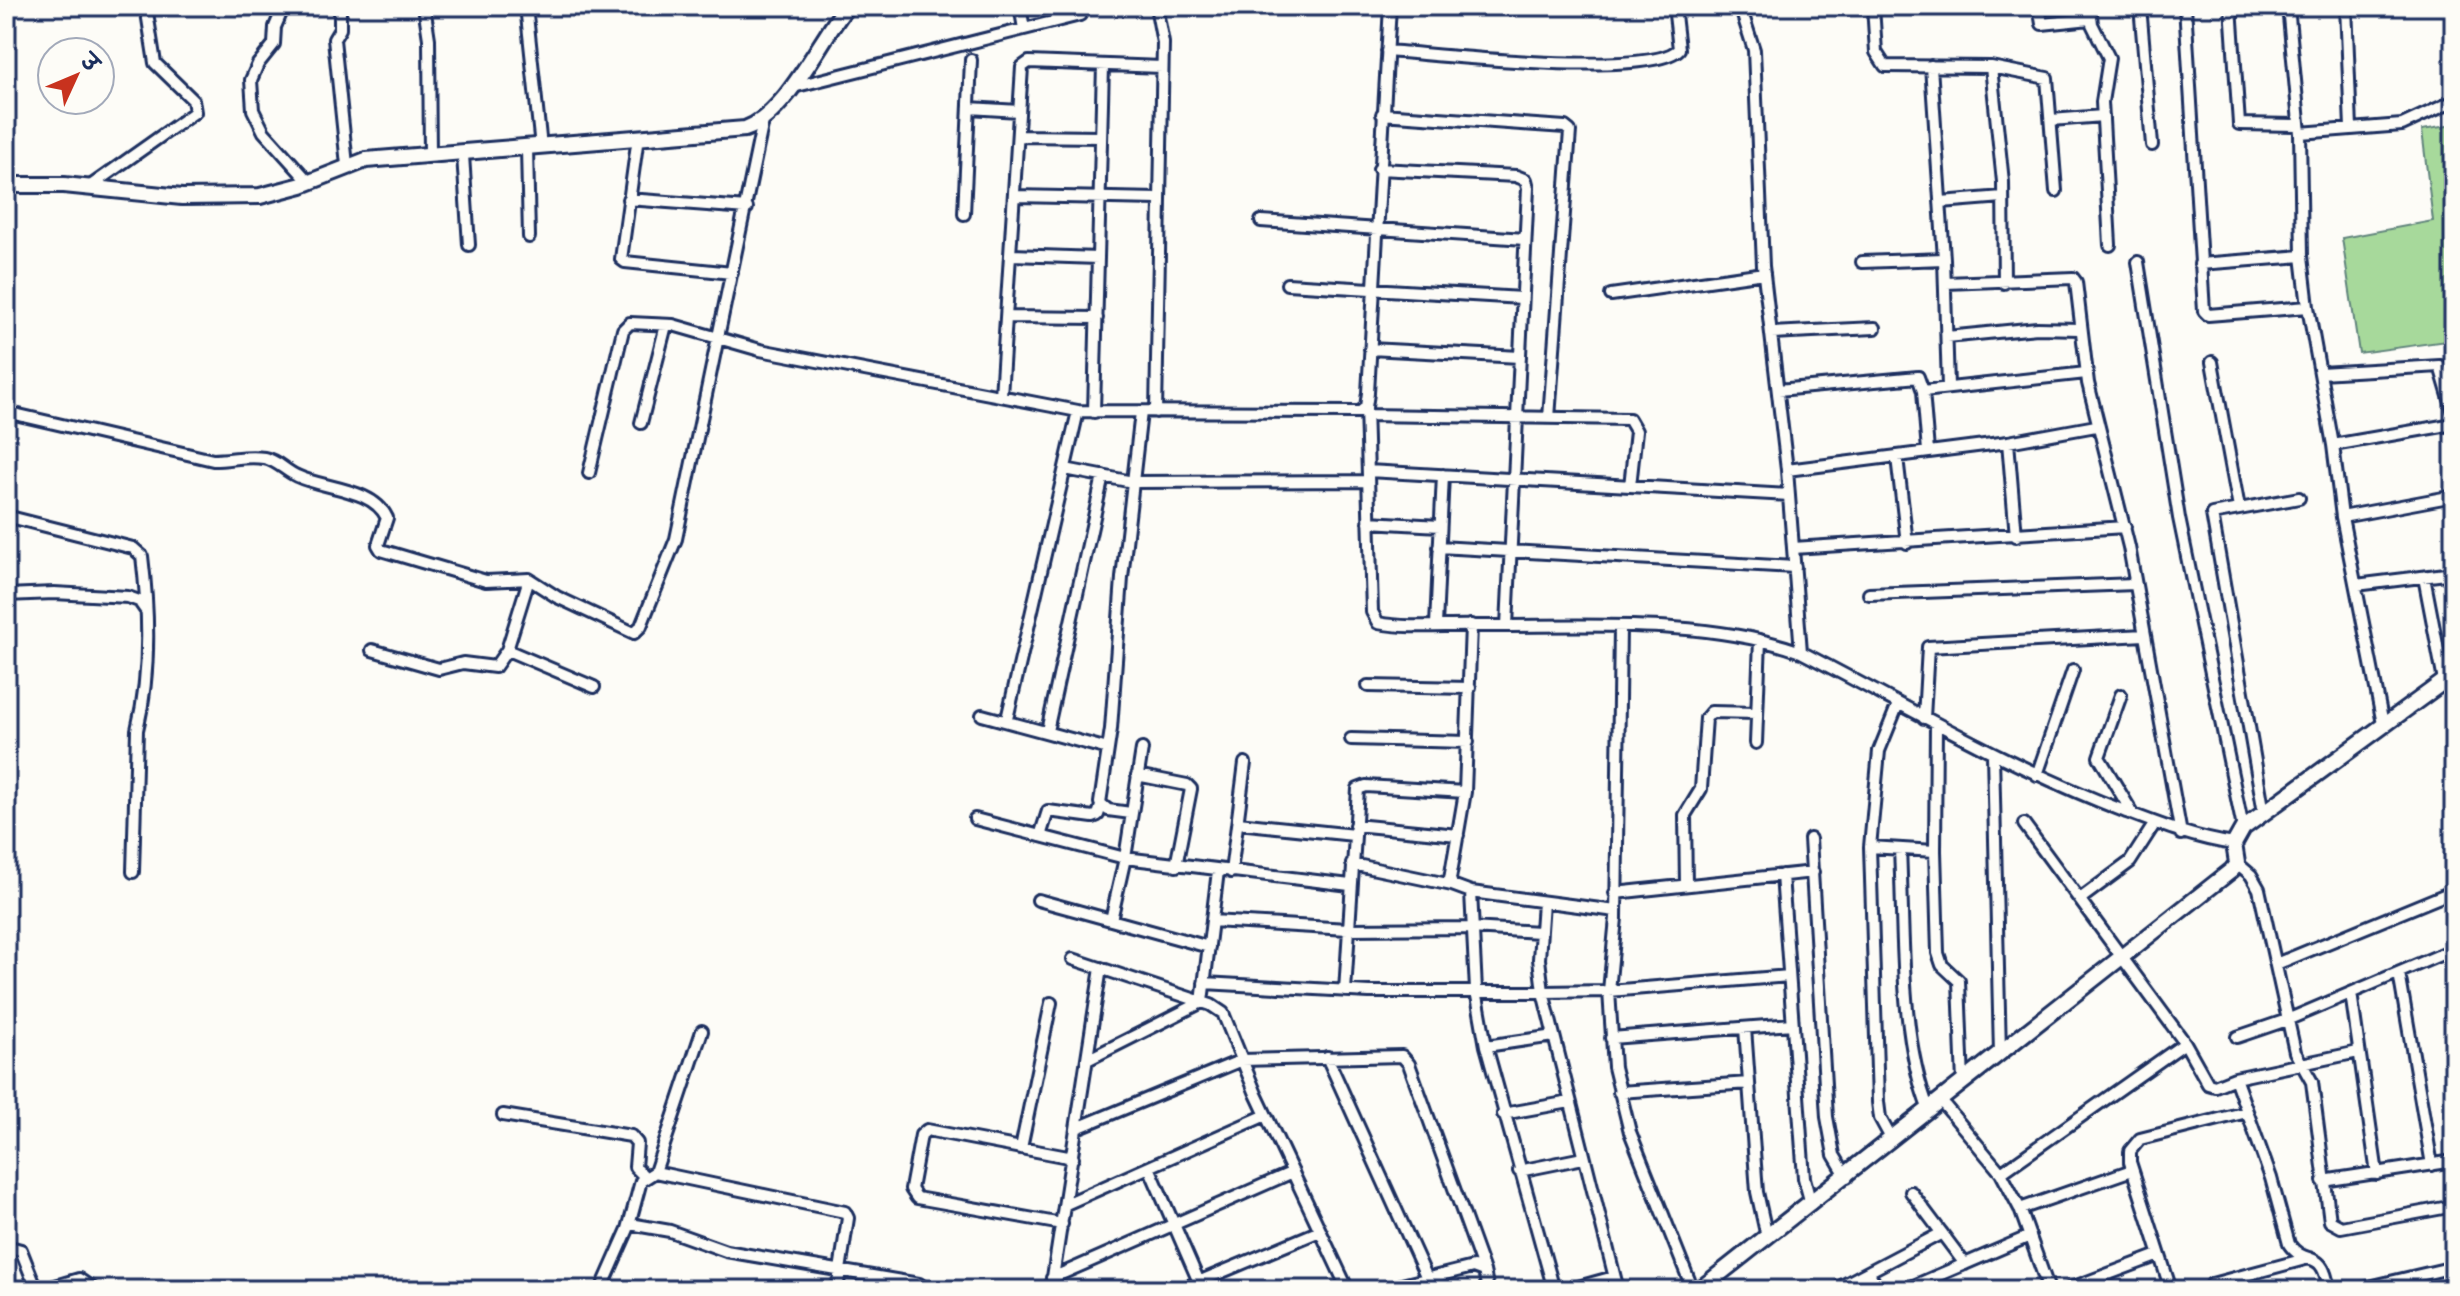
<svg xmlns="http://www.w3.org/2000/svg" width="2460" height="1296" font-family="Sriracha,'Playpen Sans Deva',sans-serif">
<rect width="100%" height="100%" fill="#fdfcf7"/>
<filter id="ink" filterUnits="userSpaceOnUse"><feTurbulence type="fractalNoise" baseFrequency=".0125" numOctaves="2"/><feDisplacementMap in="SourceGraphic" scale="16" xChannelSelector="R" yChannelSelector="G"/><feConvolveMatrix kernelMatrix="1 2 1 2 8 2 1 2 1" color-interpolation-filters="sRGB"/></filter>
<g filter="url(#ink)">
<path fill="#a7d99b" stroke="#61847c" stroke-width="2" d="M2454,125v215l-95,13 -17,-115 91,-17 -11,-91z"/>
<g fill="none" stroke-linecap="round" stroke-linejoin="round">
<g stroke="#1b2f5e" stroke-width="16">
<path id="street" d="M284,6l-9,21 -1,17 -16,20 -7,16 2,30 11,22 45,50
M340,6v23l-6,10 13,126
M424,6l5,33 1,117
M526,6l15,141
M1020,6l4,23
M1740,6l14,44 9,216 24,204 14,182
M1873,6l3,46 9,14 106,1 56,11 9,113
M2039,6l3,18 48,-5
M2090,6l2,18 17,34 -7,44 8,143
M2140,6l12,139
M2185,6l19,305 4,4 100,-8
M2231,6l8,118 60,1
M2288,6l12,127 2,123 6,51 25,138 9,72 41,207
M2346,6l5,122
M1387,51c49,3 263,28 292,-2l-5,-43
M1931,66l13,193 4,128
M1991,67l12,115 1,101
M793,87l287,-72
M969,108l50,3
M1382,114l183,13 5,4 -21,287
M2051,120l52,-4
M2300,133l102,-8 52,-24
M1018,136l83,1
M638,137l-17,122 4,3 107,11
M527,148l2,89
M463,155l6,90
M1379,169l137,7 10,4 2,8 -21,438
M89,187l106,-75 -2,-12 -38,-37 -9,-57
M1015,196l144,3
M628,199l119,9
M1941,202l62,-5
M964,214l7,-154
M1261,221l264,18
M1012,255l86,3
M1862,262l82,-3
M2138,262l41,256 64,310
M2200,264l102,-8
M1946,283l127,-5 3,4 12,101 41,164 52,287
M1287,284l235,14
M1611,295l153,-22
M1007,317l90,1
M1771,333l104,-5
M1947,337l90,-9 42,1
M1370,349l150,8
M2212,362l27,146
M2320,373l120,-7 14,47
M1778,390l140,-13 5,14 5,60
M1923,391l163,-18
M1001,396l21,-329 7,-5 133,5
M1366,407l6,205 6,11c32,6 67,2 99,3 102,1 227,-9 324,26 107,55 210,116 323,159 37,14 70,27 110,33
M6,412l207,48c18,0 33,-5 51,-2 13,2 21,13 33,18 27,13 76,12 90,42l-9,27 3,5 105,31 43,-2 28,18 77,36 7,-7 35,-87 87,-418
M1094,412l9,-347
M1156,412l7,-369 -7,-37
M1366,415l263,4 7,12 -6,55
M641,423l25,-98
M2008,442l8,94
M2333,445l121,-21
M1897,457l10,86
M1065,469l68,13 235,-1
M1787,470l221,-28 88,-16
M1368,471l421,24
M589,473l34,-143 7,-7 43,2 87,25 318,61 282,1 6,-5 2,-14 22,-387
M6,516l127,32 9,8c7,57 9,117 -5,174l-4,142
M2342,517l112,-21
M1369,522l71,4
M1439,547l356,20
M1793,548l332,-21
M2424,577l20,104
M529,579l-22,71 87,37
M2356,585l98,-12
M1869,594l266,-10
M6,595l48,-2 74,4 11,4 7,10
M1436,625l7,-150
M1471,625l-6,167 -15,87 2,6 19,7 5,98 10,56 68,244
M1620,627l-4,291 -7,73 5,76 16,65 63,158
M372,650l67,19 24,-6 32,4 12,-17
M1368,686l102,2
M2121,695l-22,62 34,57
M982,715l126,34
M1924,718l4,-71 216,-12
M1007,719l71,-308
M1936,725l-1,126 3,102 4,12 17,16 4,102
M1047,731l56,-255
M1351,739l117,3
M1756,743l4,-103
M1142,749l-17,109 225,27
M1993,754l7,300
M1137,775l50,10 4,4 -15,77
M2037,775l36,-105
M1131,813l-23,-3 -8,-7 11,-74 11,-151 19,-166
M2264,813l-52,-299 87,-16
M975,819l150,39 -14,62
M1238,823l116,12
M2024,824l161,219 23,41 7,2 20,-8 36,100 18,66c17,25 33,1 40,46
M1355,825l103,10
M1040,836l8,-25 45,6 5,-2 3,-9
M1810,839l17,278 7,38 13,22
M1870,847l65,4
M1900,849c4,80 -1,187 29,261
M2237,863l14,12 8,14 36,163 17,30 18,139 11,6 113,-21
M1352,864l100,21
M1231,872l14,-109
M1782,875l22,303 7,26
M1686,885l-1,-70 16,-26 5,-71 5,-6 46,1
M1471,892l145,19
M1615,893l198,-21
M2080,899l50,-37 25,-39
M1038,900l171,47
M1543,902l-4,57 4,33 75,298
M1212,921l136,8 123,-1 68,4
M1073,959l138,46 12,8 33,81 92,196
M2276,964l178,-73
M2399,973l33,192
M1204,983l165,9h174l66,-1 180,-15
M1345,991l13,-202 8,-3 99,6
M2351,993l26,181
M1745,1028l12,164 10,45
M2237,1037l50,-17 167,-71
M1611,1038l182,-14
M1486,1046l68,-10
M1327,1057l100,221
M1087,1060l115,-58 16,-131
M2235,1078l123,-26
M1619,1092l130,-9
M1941,1101l60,72 19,36 29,81
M1503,1114l67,-12
M503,1115l128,21 6,7 -2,24 9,9
M1077,1128l165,-68 160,-4 7,8 75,207
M1892,1140l-12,-22 -2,-16 -8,-255 9,-96 19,-47
M1021,1148l30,-145
M1149,1167l50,115
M1519,1171l64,-13
M655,1172l47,-141
M2001,1173l184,-130
M2323,1181l131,-20
M1911,1192l54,72
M1066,1204l200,-89
M2020,1209l112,-39
M630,1224l40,7 56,20 193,33 8,6
M1062,1224l-145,-26 -6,-9 10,-54 6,-5 146,28
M6,1246l15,4 15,38 9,1 34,-10 16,11
M1864,1274l78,-41
M1052,1278l241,-106
M2212,1284l97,-26
M601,1290l27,-61 13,-48 14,-9 190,40 3,6 -11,72
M1051,1290l50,-322
M1179,1290l141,-59
M1382,1290l91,-23 11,4 4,19
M1567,1290l47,-13
M1834,1290l30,-16 6,1 9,15
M1904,1290l126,-54
M2066,1290l93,-35
M2171,1290l-41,-128v-11l10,-12 107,-27
M2356,1290l98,-23"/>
</g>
<g stroke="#1b2f5e" stroke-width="20">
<path id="secondary" d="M6,185h58l118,12 78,-1 42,-11 64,-25 379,-31c41,-14 74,-88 102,-123
M1699,1290l533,-420 5,-7 -3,-19 9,-16 211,-154"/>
</g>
<use href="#street" stroke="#fdfcf7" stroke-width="10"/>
<use href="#secondary" stroke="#fdfcf7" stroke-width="14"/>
</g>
</g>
<rect width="2460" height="1296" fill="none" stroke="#fdfcf7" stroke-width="32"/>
<rect x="16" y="16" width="2428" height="1264" fill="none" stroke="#1b2f5e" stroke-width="3" filter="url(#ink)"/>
<g transform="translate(76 76) rotate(46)"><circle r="38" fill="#fdfcf7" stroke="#a3aaba" stroke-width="2"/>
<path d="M0-6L14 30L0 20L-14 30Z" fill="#c8321e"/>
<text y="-12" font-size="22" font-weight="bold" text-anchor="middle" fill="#1b2f5e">उ</text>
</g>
</svg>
